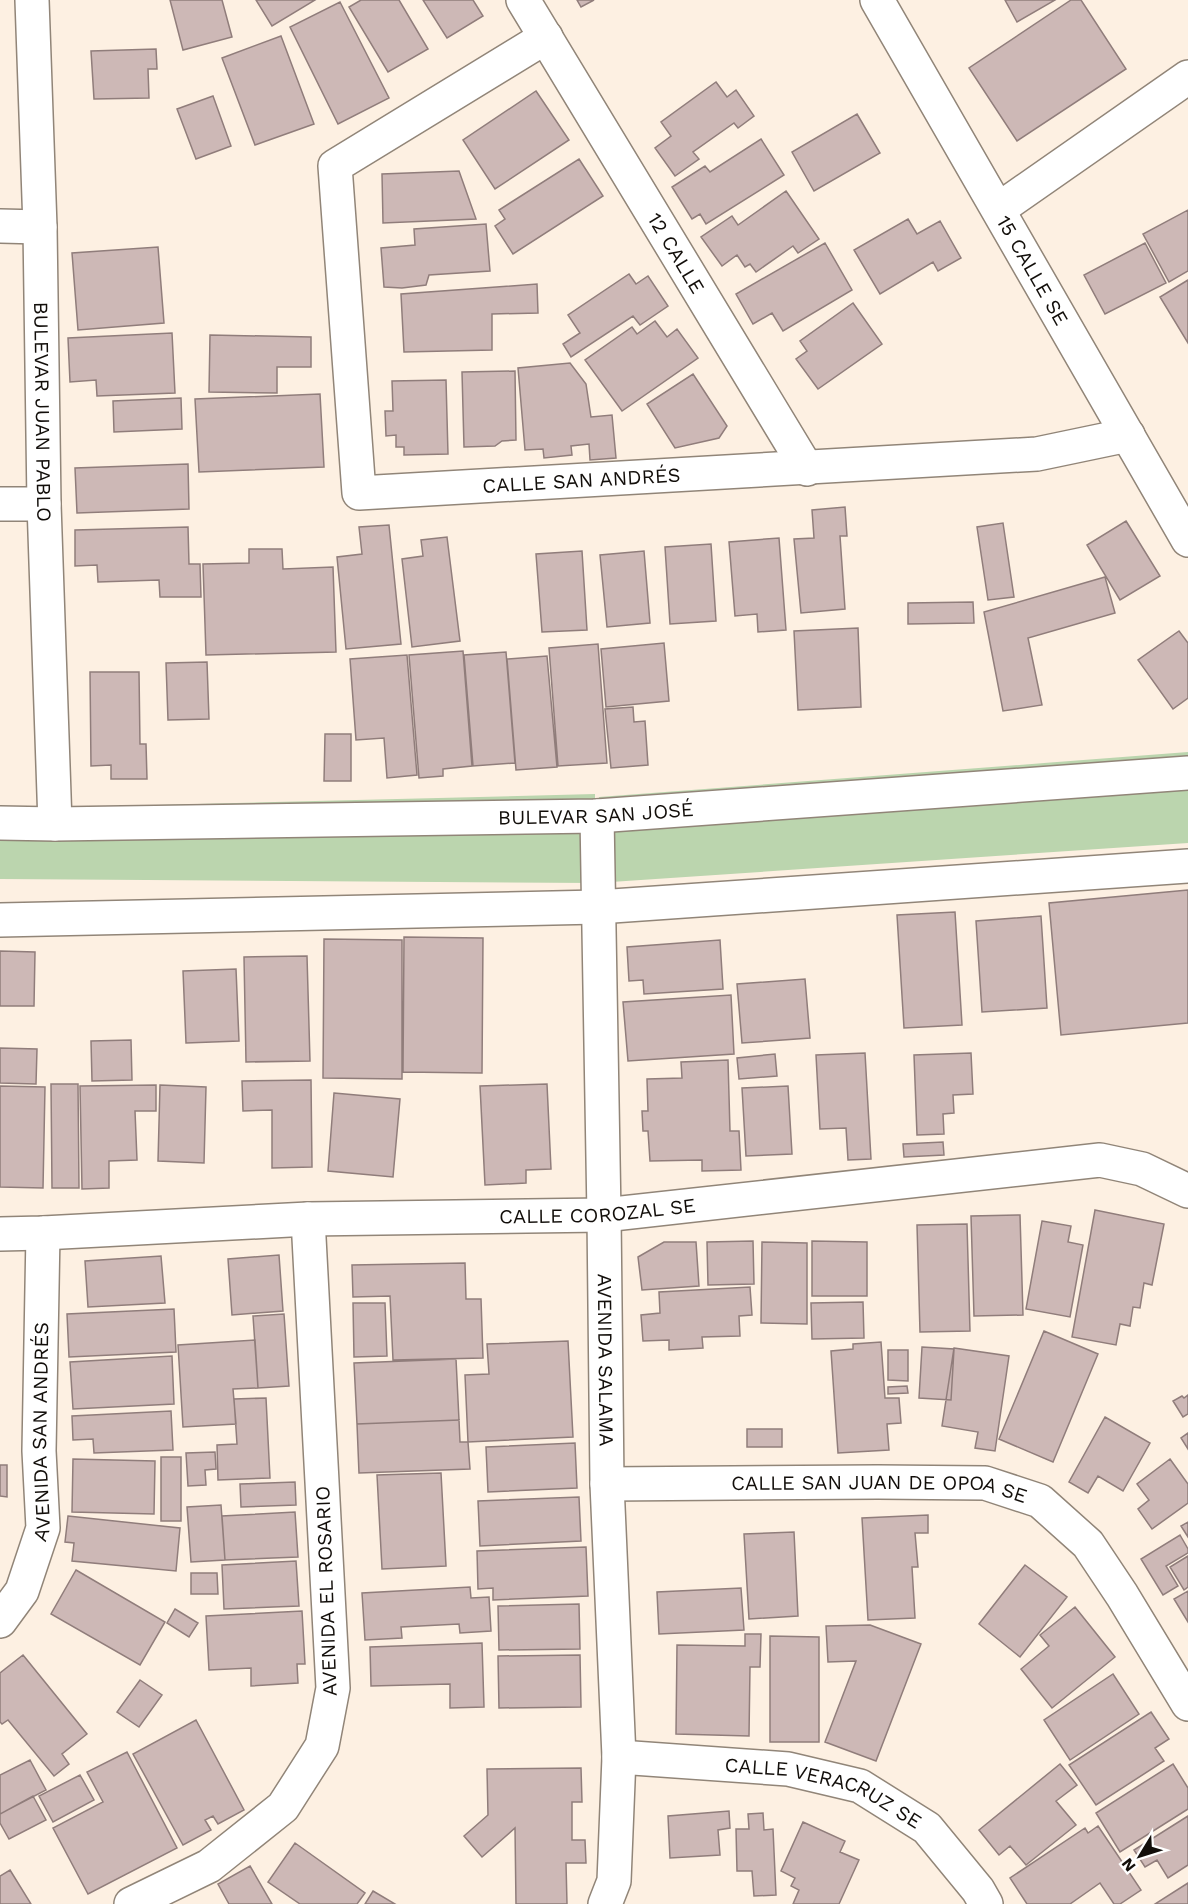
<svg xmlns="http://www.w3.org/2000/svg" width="1188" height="1904" font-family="'Work Sans',sans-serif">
<rect width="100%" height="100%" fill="#fdf0e2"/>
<path fill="#bbd5ae" d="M1188,752v91l-592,40 3,-86z
M595,794v89l-595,-4v-56l55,1 103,-19z"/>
<path fill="#cdb8b6" stroke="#907d7b" stroke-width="1.5" d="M170,0h52l10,37 -49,13z
M256,0h59l-43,26z
M361,0h38l29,49 -40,23 -39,-65z
M423,0h50l10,16 -36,22z
M577,0h17l-13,7z
M1005,0h50l-38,22z
M1071,0h10l45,69 -109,72 -48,-73z
M340,2l49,96 -51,26 -48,-97z
M281,36l33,88 -59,21 -33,-87z
M156,49l1,20h-9l1,29 -55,1 -3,-48z
M716,82l11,15 9,-7 18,26 -16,12 -4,-5 -41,29 6,7 -24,17 -20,-28 16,-12 -10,-14z
M536,91l33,49 -74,49 -32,-49z
M213,96l18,50 -35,13 -19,-50z
M857,114l23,39 -66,38 -22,-39z
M761,139l23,36 -78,49 -6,-10 -8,5 -20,-32 33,-21 5,6z
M579,159l24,37 -90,58 -18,-28 10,-7 -6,-9z
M459,171l17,48 -93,4 -1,-49z
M786,191l33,48 -21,14 -5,-7 -37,26 -6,-8 -5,3 -8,-12 -15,11 -21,-29 31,-21 6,9z
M1188,210v61l-19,11 -26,-48z
M908,219l9,15 23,-13 21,37 -23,13 -5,-9 -53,32 -26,-44z
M486,224l4,47 -61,4 -3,10 -24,3 -18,-1 -3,-39 34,-3 -1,-16z
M825,243l27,47 -69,41 -11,-18 -19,11 -17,-30z
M1145,243l21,40 -61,31 -21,-39z
M158,247l6,76 -86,7 -6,-77z
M629,274l7,10 12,-8 20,30 -28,19 -7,-9 -62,41 -8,-13 17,-11 -12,-18z
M1188,280v63l-28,-46z
M537,284l1,29 -46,1v36l-88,2 -3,-58z
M853,303l29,41 -64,45 -22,-30 11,-8 -7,-10z
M655,321l12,16 10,-8 21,29 -76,53 -37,-51 47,-33 5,7z
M172,333l3,60 -78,3 -1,-16 -26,2 -2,-44z
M210,335l101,2v30h-34v26l-68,-1z
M570,363l16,21 5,33 21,-2 4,43 -26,2 -1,-16 -18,2 1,9 -28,3 -1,-9 -18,1 -7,-82z
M515,371l1,69 -14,1 -7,5 -31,1 -2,-75z
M693,374l34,52 -8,12 -44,10 -28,-44z
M446,380l2,74 -44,1v-8h-8v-12l-10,1 -1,-25h8l-1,-30z
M320,394l4,73 -125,5 -4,-73z
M181,398l1,31 -68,3 -1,-31z
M188,464l1,45 -112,4 -2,-45z
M845,507l2,29h-7l5,73 -44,4 -7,-74 20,-1 -2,-28z
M1126,521l34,55 -40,24 -33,-55z
M1003,523l11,74 -26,3 -11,-73z
M389,525l12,119 -55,5 -9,-92 25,-3 -3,-27z
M188,527l1,37h11l1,33h-41l-1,-17 -61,2 -1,-17 -22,1v-36z
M447,537l13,104 -48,6 -10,-88 21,-3 -2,-16z
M779,538l7,92 -28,2 -1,-18 -22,2 -6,-74z
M711,544l5,77 -46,3 -5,-77z
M249,549h33l1,20 50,-2 3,85 -130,3 -3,-91 46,-1z
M582,551l5,79 -45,2 -6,-78z
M644,551l6,72 -43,4 -7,-72z
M1105,577l10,36 -87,25 14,67 -39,6 -19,-99z
M973,602l1,21 -66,1v-21z
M858,628l3,79 -63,3 -4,-79z
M1179,631l9,12v55l-15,11 -35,-49z
M664,643l5,58 -63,6 -5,-58z
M598,644l9,119 -49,3 -9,-118z
M463,651l9,115 -29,3v7l-24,2 -10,-123z
M506,652l9,111 -42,3 -9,-111z
M407,655l10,120 -30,3 -3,-40 -28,2 -6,-81z
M547,656l10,111 -41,3 -9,-111z
M207,662l2,57 -41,1 -2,-57z
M90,672h49l1,72h6l1,35h-36v-14l-20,1z
M633,707l1,15 11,-1 3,44 -37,3 -6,-59z
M325,734h26v47h-27z
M1188,890v133l-127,12 -12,-132z
M955,912l7,113 -58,3 -7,-113z
M1041,916l6,92 -65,4 -6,-91z
M404,937l79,1 -1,135 -79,-1z
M324,939l78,1v139l-79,-1z
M720,940l3,49 -79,5 -1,-14 -14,1 -2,-34z
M0,951l35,1 -1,54h-34z
M307,956l3,105 -64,1 -2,-105z
M236,969l3,72 -53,2 -3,-72z
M805,979l5,59 -68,5 -5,-59z
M731,995l3,59 -106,7 -5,-59z
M131,1040l1,40 -40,1 -1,-40z
M0,1048l37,1 -1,35 -36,-1z
M865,1053l6,106 -23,1 -2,-32 -26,1 -4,-74z
M971,1053l2,41 -20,1 1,18 -11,1 1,20 -27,1 -3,-80z
M775,1054l2,22 -38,3 -2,-21z
M728,1060l2,71h9l2,39 -39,1v-11l-52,1 -2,-30h-5l-1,-20h6l-1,-32 35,-1 -1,-16z
M311,1080l1,87 -40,1v-58l-29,1 -1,-30z
M51,1084h27l1,104h-27z
M547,1084l4,85 -25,1v13l-41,2 -5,-99z
M156,1085v26h-21l2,49 -28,1v27l-27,1 -2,-103z
M160,1085l46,2 -2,76 -46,-2z
M0,1086l45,1 -2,101 -43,-1z
M788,1086l4,68 -46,2 -4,-68z
M334,1093l66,6 -7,78 -65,-6z
M943,1142l1,13 -40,2 -1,-13z
M1095,1210l69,14 -12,61 -8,-2 -4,25 -7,-1 -3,19 -10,-2 -4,21 -44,-8z
M1020,1215l3,100 -49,1 -3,-100z
M1042,1221l29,5 -3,16 15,3 -13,72 -44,-8z
M967,1224l3,107 -50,1 -3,-107z
M753,1241l1,43 -46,1 -1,-43z
M812,1241l55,1v54h-55z
M664,1242h32l3,44 -57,4 -4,-33z
M762,1242l45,1v81l-46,-1z
M279,1255l4,56 -51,4 -4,-56z
M161,1256l4,47 -77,4 -3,-46z
M465,1263l1,36h15l2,59 -90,2 -3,-64 -37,1 -1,-32z
M750,1287l2,28 -13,1 1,20 -38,1 1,11 -34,2v-10l-26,1 -2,-26 19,-2 -1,-21z
M863,1302l1,36 -52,1 -1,-36z
M353,1303h32l2,53 -33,1z
M174,1309l2,43 -107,5 -2,-43z
M284,1314l5,72 -31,2 -5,-72z
M1044,1331l54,23 -45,108 -54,-23z
M255,1340l3,48 -25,1 3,35 -53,3 -5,-82z
M568,1341l5,96 -105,5 -3,-67 24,-1 -2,-30z
M881,1342l4,56h14l2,25 -14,1 2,26 -51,3 -7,-102 22,-2v-5z
M922,1347l32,2 -3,51 -32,-2z
M954,1348l55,8 -14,95 -20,-3 3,-16 -36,-6z
M888,1350h20v31l-20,-1z
M172,1356l2,48 -101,5 -3,-47z
M456,1359l3,61 -102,4 -3,-61z
M907,1386l1,7 -20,1v-7z
M1188,1395v19l-5,3 -10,-16 9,-5 2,2z
M266,1398l4,80 -52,2 -1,-35 20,-1 -3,-45z
M171,1411l2,39 -79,3 -1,-14 -20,1 -1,-24z
M1105,1417l45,26 -27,48 -25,-15 -10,17 -19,-11z
M459,1420l1,22h8l2,27 -111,4 -2,-49z
M747,1429h35v18h-35z
M1188,1433v16l-7,-11z
M575,1443l2,45 -89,4 -2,-45z
M215,1452l1,17 -11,1 1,15 -18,1 -2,-33z
M161,1457h20v64h-20z
M73,1459l82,2 -1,53 -82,-2z
M1170,1459l18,25v19l-36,26 -14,-20 11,-9 -12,-16z
M0,1465h7v32l-7,-1z
M441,1473l5,93 -64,3 -5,-94z
M295,1482l1,23 -55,2 -1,-23z
M579,1497l2,44 -101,5 -2,-45z
M221,1505l4,55 -34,2 -4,-55z
M295,1512l3,45 -73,3 -3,-44z
M928,1515v18h-13l3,34h-6l3,51 -47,2 -6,-102z
M68,1516l112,12 -4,43 -104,-10 2,-18 -9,-1z
M1188,1522v15l-7,-11z
M794,1532l4,84 -49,3 -5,-85z
M1180,1535l8,14v4l-22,13 12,20 -15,9 -22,-36z
M586,1547l2,49 -95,4v-12l-15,1 -1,-38z
M1188,1556v31l-4,3 -14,-23z
M296,1561l3,45 -75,3 -2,-44z
M1025,1565l42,32 -47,60 -41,-33z
M76,1570l89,52 -25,43 -89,-51z
M191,1573h26l1,21h-27z
M470,1587l1,11 18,-1 2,34 -31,2 -1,-9 -58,3 1,11 -37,2 -3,-47z
M741,1588l3,42 -85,4 -2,-42z
M1188,1591v31l-14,-23z
M579,1604l1,45 -81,1 -1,-44z
M1075,1607l40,50 -63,51 -31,-39 28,-23 -9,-11z
M175,1609l23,14 -9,14 -22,-14z
M302,1611l3,53h-8l1,19 -47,3v-18l-42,2 -3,-54z
M870,1625l51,19 -45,117 -51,-19 31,-81 -28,1 -2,-36z
M745,1634h16l-1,33h-10l-1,69 -73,-2 1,-89 68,1z
M770,1636l49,1v105h-49z
M482,1643l2,64 -34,1v-24l-79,2 -1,-39z
M23,1655l64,79 -25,20 7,10 -15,12 -46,-56 -6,4 -2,-2v-49z
M580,1655l1,52 -82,1 -1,-52z
M1113,1674l26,40 -69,46 -26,-40z
M140,1680l22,15 -23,32 -22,-15z
M1151,1712l18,27 -14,9 9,13 -68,44 -27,-40z
M196,1720l48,90 -26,14 -5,-8 -8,4 6,10 -28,15 -50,-91z
M127,1752l50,96 -89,46 -35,-66 50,-26 -16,-30z
M30,1760l16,30 -46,24v-39z
M1060,1764l17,21 -21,16 20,24 -50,40 -16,-19 -11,9 -20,-25z
M1173,1764l15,24v21l-68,43 -24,-39z
M581,1768l1,34h-10v38h13l1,23h-20l1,41h-51l-1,-76 -33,29 -18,-21 24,-21 -1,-46z
M80,1775l14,25 -41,22 -14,-26z
M33,1796l13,24 -37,19 -9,-16v-9z
M729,1811l1,17 -12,2 2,25 -50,3 -2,-42z
M763,1813l1,17 9,-1 3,66 -22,1 -2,-25h-15l-1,-42h13l-1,-15z
M1188,1816v49l-20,13 -11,-18 -12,7 -11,-17z
M803,1822l42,19 -5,11 19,8 -20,44h-46l6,-14 -8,-4 4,-8 -14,-7z
M1098,1826l43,64 -21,14h-6l-14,-21 -30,21h-43l-17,-26 75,-50 3,5z
M295,1843l70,50 -8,11h-57l-32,-22z
M250,1866l22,38h-43l-11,-20z
M10,1870l21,34h-31v-28z
M1188,1883v21h-33z
M373,1891l22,13h-30z"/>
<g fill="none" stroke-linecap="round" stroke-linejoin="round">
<g stroke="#918578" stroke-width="36">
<g id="minor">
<path id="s1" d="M32,0l8,227 4,277 11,320"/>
<path id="s2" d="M523,0l284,469"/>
<path id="s3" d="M877,0l311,540"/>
<path id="s4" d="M546,37l-211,129 24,327 678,-39 91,-19"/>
<path d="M999,209l189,-132"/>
<path d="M0,226l40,1"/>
<path d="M0,504h44"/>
<path id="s5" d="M597,816l7,399 3,269 12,273 -5,124 -9,23"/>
<path id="s6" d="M0,823l55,1 542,-8 591,-43"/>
<path d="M0,920l598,-13 590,-41"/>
<path id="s7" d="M0,1234l43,-1 265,-14 296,-4 496,-55 42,9 46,22"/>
<path id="s8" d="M607,1484l271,-2 107,1 55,18 48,43 34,51 66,109"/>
<path id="s9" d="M0,1621l22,-30 21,-63 -4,-77 4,-218"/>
<path id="s10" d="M619,1757l169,12 72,17 67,42 51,62 8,14"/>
<path d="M131,1904l78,-38 74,-59 39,-61 11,-58 -25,-469"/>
</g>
</g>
<use href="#minor" stroke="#fff" stroke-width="33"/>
</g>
<g text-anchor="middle" stroke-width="5" stroke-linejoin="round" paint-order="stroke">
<g font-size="20" fill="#120e0a" stroke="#fff">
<text dy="7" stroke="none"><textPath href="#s2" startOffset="296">12 CALLE</textPath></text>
<text dy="7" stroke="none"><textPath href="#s3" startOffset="312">15 CALLE SE</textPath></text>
<text dy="7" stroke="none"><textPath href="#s1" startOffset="412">BULEVAR JUAN PABLO</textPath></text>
<text dy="7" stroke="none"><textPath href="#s4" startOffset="798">CALLE SAN ANDRÉS</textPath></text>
<text dy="7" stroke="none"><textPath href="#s6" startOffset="596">BULEVAR SAN JOSÉ</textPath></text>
<text dy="7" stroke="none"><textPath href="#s7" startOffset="598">CALLE COROZAL SE</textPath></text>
<text dy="7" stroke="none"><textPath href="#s5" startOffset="544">AVENIDA SALAMA</textPath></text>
<text dy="7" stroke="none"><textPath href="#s9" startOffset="200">AVENIDA SAN ANDRÉS</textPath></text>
<text dy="7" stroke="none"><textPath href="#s8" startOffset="273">CALLE SAN JUAN DE OPOA SE</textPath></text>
<text transform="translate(326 1591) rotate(-92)" y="7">AVENIDA EL ROSARIO</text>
<text dy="7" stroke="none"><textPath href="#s10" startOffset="210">CALLE VERACRUZ SE</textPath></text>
</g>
</g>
<g transform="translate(1140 1856) rotate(232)" stroke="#ffffff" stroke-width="4.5" paint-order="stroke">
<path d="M0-4.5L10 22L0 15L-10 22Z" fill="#120e0a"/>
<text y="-9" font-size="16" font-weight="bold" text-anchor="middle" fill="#120e0a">N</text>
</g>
</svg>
